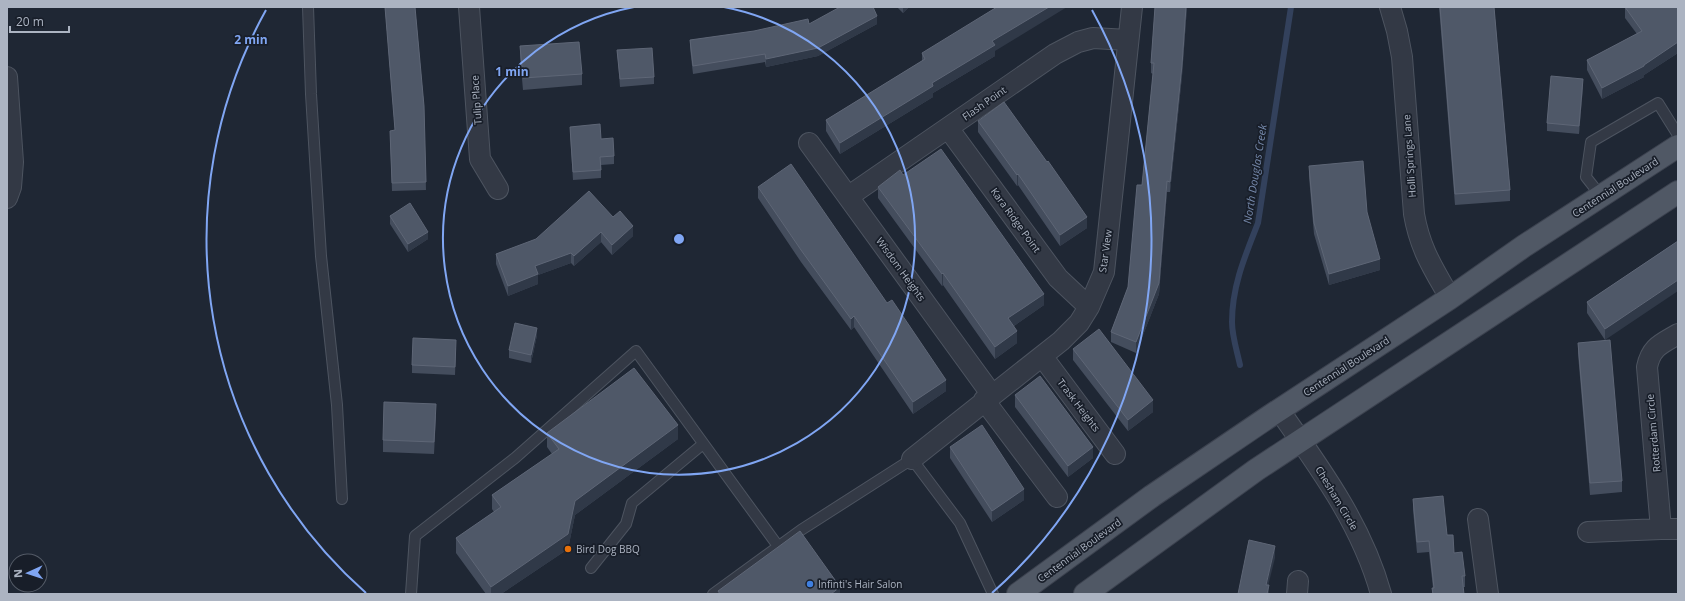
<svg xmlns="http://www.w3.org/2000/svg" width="1685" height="601" font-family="'Open Sans',sans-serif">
<rect width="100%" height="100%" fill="#1f2734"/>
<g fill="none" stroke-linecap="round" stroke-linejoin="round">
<path stroke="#33415c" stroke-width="6" d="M1240,365c-3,-14 -8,-29 -8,-43 0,-36 13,-66 26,-99l33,-216"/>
<g stroke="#4d5460" stroke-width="12">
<path id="lane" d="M308,7l3,87 10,162 16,149 5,94
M1601,196l-15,-19 5,-35 67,-39 20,32
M591,568l35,-44 6,-21 71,-59
M411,594l4,-58 100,-78 121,-107 142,195
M713,594l88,-64 111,-71 48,64 33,71"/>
</g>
<g stroke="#4d5460" stroke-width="22">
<path id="street" d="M469,7l11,152 18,30
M1390,7l7,24 5,26 12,157c6,35 19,54 36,84
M7,77l6,85 -2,25 -4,11
M948,128l110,150 31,29
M809,143l183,252
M849,196l206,-142 23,-12 15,-4 35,2
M1678,334c-17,10 -27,13 -31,33l14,162h17
M1042,356l73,98
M984,400l73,97
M1279,410c41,58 83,115 102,184
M912,459l149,-118 18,-18 10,-16 15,-35 28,-265
M1478,519l10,75
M1588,532l73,-3
M1297,594l1,-13"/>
</g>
<g stroke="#3c424f" stroke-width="24">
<path id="primary" d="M1018,594l134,-98 115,-78 183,-120 74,-52 154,-100
M1085,594l171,-124 422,-278"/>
</g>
<use href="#lane" stroke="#333945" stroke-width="10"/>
<use href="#street" stroke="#333945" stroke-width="20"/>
<use href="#primary" stroke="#505865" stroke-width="22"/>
</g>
<path fill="#444d5d" d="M385,7h30l9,99 2,84 -34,1 -2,-53 5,-8z
M897,7h12l-6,6z
M1155,7h32l-5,69 -12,116h-3l-8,102 -23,59 -25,-11v-10l17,-45 14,-102 11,-111 -2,-1v-10z
M1439,7h55l16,183v11l-55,4z
M1625,7h53v46l-34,22v2l-42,22 -15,-29v-10l50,-26 -12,-16z
M809,24h68l-59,32 -52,11 -1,-5 -72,12 -3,-26v-8z
M520,46l62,28v11l-59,5 -3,-33z
M617,50l37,27v7l-34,3z
M995,51v5l-62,37v4l-93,57 -14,-23v-11l96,-59v-8z
M1583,87l-4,47 -32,-3v-8z
M978,121l109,107 -27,18 -42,-61 -1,1 -39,-54z
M570,127l31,12 13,17v8l-13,1v13l-28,2 -3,-46z
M1309,166l58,46 13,58 -51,15 -15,-51 -5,-57z
M903,175l141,130 -30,21 3,17 -22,16 -52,-74 -1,1 -64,-88v-11z
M758,187l188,204 -33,23 -59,-87 -3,3 -50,-68 -43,-64z
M390,216l38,23 -20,13 -18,-28z
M613,217l20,19 -21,19 -11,-13 -27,24 -3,-3 -33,12v9l-30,12 -12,-32v-10z
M1678,241l-73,99 -18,-27v-11z
M537,335l-6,28 -22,-5v-8z
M1578,343l44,138v11l-32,3 -12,-141z
M456,348l-1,27 -43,-2v-8z
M1073,349l80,63 -25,19 -55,-71z
M1015,395l78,63 -25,19 -53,-70z
M436,416l-2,38 -51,-2v-12z
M547,433l131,6 -103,76 -7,34 -67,45h-15l-30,-41v-15l38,-26 -2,-3v-14l60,-41 -5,-7z
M950,447l74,53 -32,22 -42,-64z
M1413,499l34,36 7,18 11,23v11h-2l1,7h-32v-6h1l-4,-36 -12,1 -4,-43z"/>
<path fill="#303948" d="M903,7h6l-6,6z
M1049,7h18l-72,44v5l-62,37v4l-93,57v-11l92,-60 60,-42z
M1186,7h1l-5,69 -12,116v-10z
M877,16v8l-59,32 -52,11v-8z
M1678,42v11l-34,22v2l-42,22v-11l42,-23z
M1583,79v8l-4,47v-8z
M1018,174v11l-1,1v-11z
M1167,181v11l-8,102 -23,59v-11z
M1087,217v11l-27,18v-11z
M633,226v10l-21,19v-10z
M428,232v7l-20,13v-8z
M601,232v10l-27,24v-10z
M571,253v10l-33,12v9l-30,12v-10l27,-20z
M1380,259v11l-51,15v-11z
M943,273v12l-1,1v-12z
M1678,280v11l-73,49v-11z
M1044,294v11l-36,25v-12z
M854,316v11l-3,3v-11z
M537,328v7l-6,28v-8z
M1017,331v12l-22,16v-12z
M946,380v11l-33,23v-12z
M1153,400v12l-25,19v-11z
M678,425v14l-103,76 -7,34 -67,45h-10v-7l84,-86z
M1093,447v11l-25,19v-11z
M1024,489v11l-32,22v-11z
M1275,546v12l-9,36v-9z
M1269,585v9h-2z
M840,587v7h-9z"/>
<path fill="#4f5868" stroke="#5e6676" d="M385,7h30l9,99 2,76 -34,1 -2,-52 5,-1z
M840,7h33l4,9 -59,32 -52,11 -1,-5 -72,12 -3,-26 64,-9 54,-12 1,5z
M997,7h52l-57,34 3,4 -63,38 1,3 -93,57 -14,-23 99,-61 -3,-6z
M1155,7h31l-4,58 -12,117 -3,-1 -8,102 -23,59 -25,-10 17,-45 9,-102h5l12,-122h-3z
M1440,7h54l16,183 -55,4z
M1625,7h53v35l-34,23v1l-42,22 -15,-28 55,-29z
M579,42l3,32 -59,4 -3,-32z
M652,48l2,29 -34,2 -3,-29z
M1551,76l32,3 -4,47 -32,-3z
M1004,102l43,60 1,-1 39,56 -27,18 -42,-61 -1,1 -39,-54z
M600,124l1,15 12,-1 1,18 -14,1 1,13 -28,2 -3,-45z
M941,149l103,145 -36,24 9,13 -22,16 -52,-74 -1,1 -64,-87 22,-17 3,5z
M1363,161l4,51 13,47 -51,15 -15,-51 -5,-57z
M791,164l96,139 5,-3 54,80 -33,22 -59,-86 -3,3 -50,-69 -43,-63z
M589,191l24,26 7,-6 13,15 -21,19 -11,-13 -27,24 -3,-3 -36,13 3,8 -30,12 -12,-32 40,-15z
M410,203l18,29 -20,12 -18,-28z
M1678,241v39l-73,49 -18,-27z
M515,323l22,5 -6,27 -22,-5z
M1099,329l54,71 -25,20 -55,-71z
M413,338l43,2 -1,27 -43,-2z
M1610,340l12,141 -32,2 -12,-140z
M634,368l44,57 -103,76 -7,33 -77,53 -35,-49 45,-31 -9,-12 67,-46 -12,-16z
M1040,376l53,71 -25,19 -53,-71z
M384,402l52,2 -2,38 -51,-2z
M982,425l42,64 -32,22 -42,-64z
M1443,496l4,39h6l1,18 8,-1 3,24h-3l2,18h-31l-1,-6h2l-5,-47 -12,1 -4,-43z
M800,531l40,56 -9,7h-111l-2,-3z
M1249,540l26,6 -9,39h3l-2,9h-29z"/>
<g fill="none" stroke="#80a6f3" stroke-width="2">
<path d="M724 7A236 236 0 1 1 634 7"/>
<path d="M366 593A472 472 0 0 1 266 10M1092 10A472 472 0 0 1 992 593"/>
</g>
<circle fill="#e8710a" stroke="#181e29" stroke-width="1.5" cx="568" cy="549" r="4"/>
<circle fill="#3f7fe0" stroke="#181e29" stroke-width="1.5" cx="810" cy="584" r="4"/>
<g text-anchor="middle" stroke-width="3.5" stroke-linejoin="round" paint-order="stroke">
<g font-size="10" fill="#acb4c2" stroke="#181e29">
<text transform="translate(476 100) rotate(-94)" y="4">Tulip Place</text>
<text transform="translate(984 103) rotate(-35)" y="4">Flash Point</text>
<text transform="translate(1409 156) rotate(-94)" y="4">Holli Springs Lane</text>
<text transform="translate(1615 187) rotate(-33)" y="4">Centennial Boulevard</text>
<text transform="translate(1016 220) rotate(54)" y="4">Kara Ridge Point</text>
<text transform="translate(1105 251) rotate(-82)" y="4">Star View</text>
<text transform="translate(901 269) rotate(54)" y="4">Wisdom Heights</text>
<text transform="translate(1346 366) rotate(-33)" y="4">Centennial Boulevard</text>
<text transform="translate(1079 405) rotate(53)" y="4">Trask Heights</text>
<text transform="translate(1653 433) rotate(-95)" y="4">Rotterdam Circle</text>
<text transform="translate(1337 498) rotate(59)" y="4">Chesham Circle</text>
<text transform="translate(1079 550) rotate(-36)" y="4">Centennial Boulevard</text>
</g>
<g font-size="10" fill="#acb4c2" stroke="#181e29" text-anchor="start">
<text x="576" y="553">Bird Dog BBQ</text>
<text x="818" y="588">Infinti's Hair Salon</text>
</g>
<g font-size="11" font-style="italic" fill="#7588aa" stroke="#181e29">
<text transform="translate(1255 174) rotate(-81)" y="4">North Douglas Creek</text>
</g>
</g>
<circle cx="679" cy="239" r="6" fill="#80a6f3" stroke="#181e29" stroke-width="2"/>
<g font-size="12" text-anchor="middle" font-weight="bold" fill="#80a6f3" stroke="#181e29" stroke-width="3.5" stroke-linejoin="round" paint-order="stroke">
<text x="251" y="44">2 min</text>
<text x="512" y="76">1 min</text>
</g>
<rect width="1685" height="601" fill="none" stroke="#acb4c2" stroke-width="16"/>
<g transform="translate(28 573) rotate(267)"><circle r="19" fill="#181e29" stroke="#535a66"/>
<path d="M0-3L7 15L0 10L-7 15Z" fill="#80a6f3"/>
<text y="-6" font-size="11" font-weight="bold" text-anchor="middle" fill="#acb4c2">N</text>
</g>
<path d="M10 26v6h59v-6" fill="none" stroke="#acb4c2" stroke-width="2"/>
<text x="16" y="26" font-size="12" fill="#acb4c2" stroke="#181e29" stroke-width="3" paint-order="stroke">20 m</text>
</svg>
